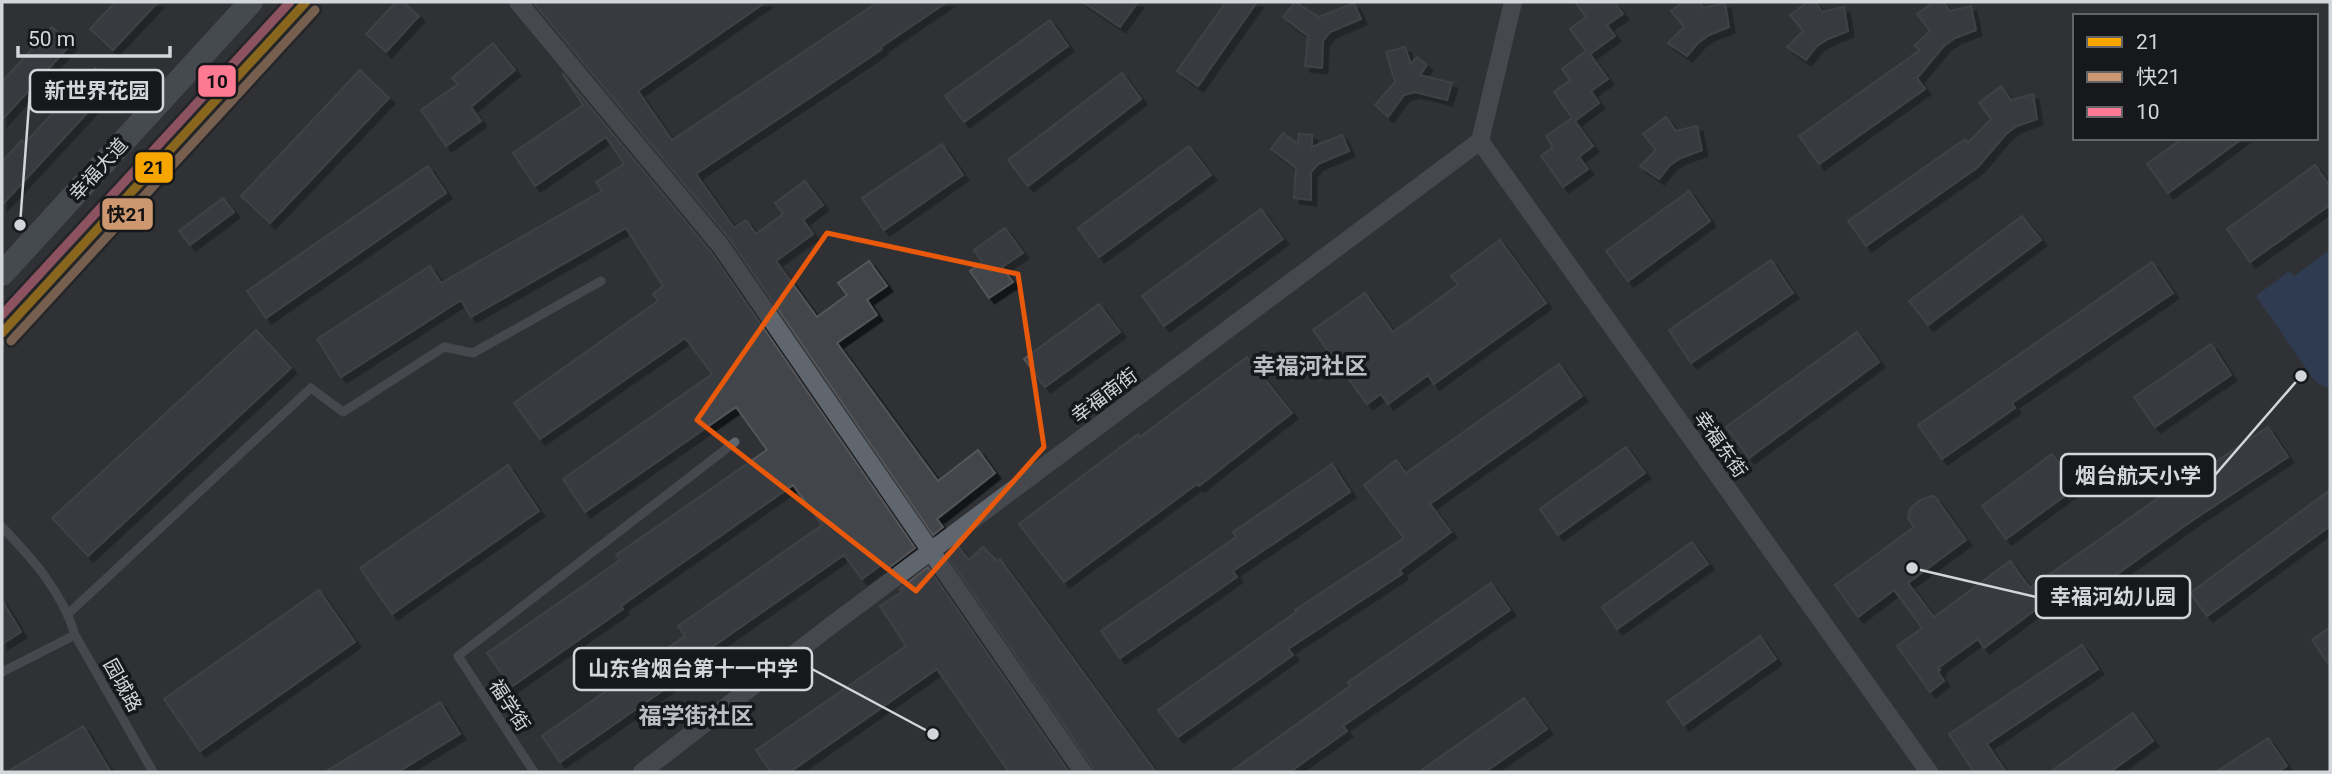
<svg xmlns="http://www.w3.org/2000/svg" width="2332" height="774" font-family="Roboto,'Noto Sans SC',sans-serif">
<defs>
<filter id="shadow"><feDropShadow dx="5.5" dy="5.5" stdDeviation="0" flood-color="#0009"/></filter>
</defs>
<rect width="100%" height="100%" fill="#2f3135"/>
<path fill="#2f4772" d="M2330,250v138l-6,-1 -10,-7 -58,-84 33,-25 5,5z"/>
<path fill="#434548" stroke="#535558" stroke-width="2" filter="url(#shadow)" d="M115,2h43l-45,48 -23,-21z
M396,2h7l16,14 -33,36 -20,-18z
M533,2h233l-128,89 34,49 206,-138h69l-66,45 1,2 -10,7 -176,118 38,54 12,-8 10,14 27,-20 -8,-11 30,-22 18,24 -20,15 10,14 -37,27 41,56 30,-22 -9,-12 31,-22 18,25 -20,14 10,15 -40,28 101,138 40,-31 17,23 -58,46 6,8 -10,8 -204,-297z
M1083,2h55l-18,25z
M1226,2h31l-59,84 -21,-15z
M1295,2l24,15 35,-14 7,16 -31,13 -7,9 -1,27 -17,-2 3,-30 -25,-19z
M1575,2h39l9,12 -16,11 8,11 -25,18 18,25 -17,12 8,12 -24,18 18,25 -14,11 9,12 -25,18 -22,-31 12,-9 -7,-11 26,-18 -18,-26 16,-12 -8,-11 24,-18 -16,-22 16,-12z
M1683,2h16l4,6 22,-5 4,24 -20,8 -11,8 -11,13 -19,-13 16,-16 -13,-16z
M1808,2h7l7,10 22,-5 4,24 -20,8 -11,7 -11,14 -19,-13 16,-16 -13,-16z
M1934,2h9l7,9 21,-5 5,24 -21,8 -11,8 -27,32 8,11 -106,75 -20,-28 121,-86 -6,-4 16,-15 -13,-17z
M1050,20l18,26 -104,76 -19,-26z
M52,27l19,17 -69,76v-38z
M493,43l22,27 -44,37 10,14 -35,25 -25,-36 37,-26 -6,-6z
M1405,47l6,17 6,-7 10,8 -7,10 32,8 -5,17 -32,-8 -11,3 -16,22 -13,-12 20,-23 -9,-30z
M95,68l18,17 -111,120v-43l20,-22 3,3z
M360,70l29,28 -119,125 -29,-27z
M562,73l149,179 204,296 -29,22 -5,-5 -19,14 -18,-24 -169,118 4,6 -119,83 -18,-26 143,-100 -7,-10 144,-101 -29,-40 -172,121 2,3 -112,78 -24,-34 133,-93 -4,-5 151,-105 -31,-43 -151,105 -22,-33 149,-105 -27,-36 -145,101 -26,-36 144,-102 -5,-7 10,-8 -37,-58 -155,89 -10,-17 -120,77 -24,-38 113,-73 11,17 161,-92 -6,-9 28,-18 -18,-27 -71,49 -22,-33 70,-48z
M1122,73l19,26 -113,87 -20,-26z
M2001,86l10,14 22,-6 4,25 -20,7 -11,8 -28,33 -112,79 -18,-25 117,-82 3,4 23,-24 -12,-16z
M1666,117l10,14 21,-5 5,24 -21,8 -11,7 -11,14 -19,-13 16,-16 -13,-16z
M1283,133l15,11 1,-10 13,1v12l30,-12 7,16 -31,13 -7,8v28l-17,-2 2,-30 -25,-19z
M2183,138h60l-75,55 -21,-29z
M942,144l21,31 -79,55 -22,-32z
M1189,146l22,29 -112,82 -21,-29z
M2315,165l15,21v19l-80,57 -23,-33z
M428,166l18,27 -180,125 -19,-27z
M1689,191l21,30 -82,60 -22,-30z
M223,198l11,14 -44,33 -11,-14z
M1261,209l22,30 -119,87 -22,-30z
M2022,216l19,24 -113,85 -19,-24z
M1005,228l18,25 -21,14 11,15 -24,16 -19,-27 12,-9 -8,-12z
M1500,240l46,63 -112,81 -6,-9 -40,29 -7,-10 -14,10 -54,-74 52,-37 28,39 65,-47 -7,-9z
M1771,260l22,33 -102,70 -22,-33z
M2152,262l21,31 -161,110 3,5 -73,51 -24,-34z
M1099,304l21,28 -75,55 -21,-28z
M256,330l35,38 -203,188 -36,-38z
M1857,332l22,30 -130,96 -23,-31z
M2211,344l20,31 -76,52 -21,-30z
M1247,357l45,56 -93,73 -2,-2 -133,98 -45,-58 119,-90 2,3z
M1559,364l23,32 -152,108 21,28 -51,38 2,4 -114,75 5,6 -115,82 -20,-27 138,-98 -1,-2 109,-72 -40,-53 32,-25 10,13z
M2268,427l20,30 -95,63 -128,91 -11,-15 -70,52 -6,-9 -40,29 2,2 -2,2 6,9 -14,11 -33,-46 25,-18 -28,-38 -36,27 -23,-32 79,-58 -6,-9 2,-9 10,-9 11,-4 4,1 31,43 -58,43 26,34 76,-56 20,27 141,-99 1,2z
M1626,447l19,26 -87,62 -18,-26z
M2052,454l25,33 -71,52 -24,-33z
M1332,464l18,28 -117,79 4,6 -117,81 -19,-27 135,-94 -3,-5z
M508,465l31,46 -147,103 -32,-46z
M2330,490v36l-123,90 -17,-23z
M1692,542l16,22 -91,65 -15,-22z
M957,545l12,15 14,-13 14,14 3,-2 156,213h-62l-2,-6 -146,-212z
M928,567l141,205h-60l-72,-103 -147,103h-19l-15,-22 150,-104 -26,-40 22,-14 -2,-3z
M1491,583l19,27 -167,116 4,5 -57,41h-60l120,-86 -2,-4z
M319,590l36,52 -155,109 -36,-52z
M2,600l19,32 -19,12z
M2330,627v39l-18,-26z
M1760,636l16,23 -92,66 -17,-23z
M2082,645l16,24 -111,75 19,28h-32l-25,-38z
M1524,698l23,31 -62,43h-66z
M440,702l20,32 -62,38h-73z
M2133,713l20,28 -43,31h-60z
M83,726l28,46h-104z
M2268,738l19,28 -10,6h-61z"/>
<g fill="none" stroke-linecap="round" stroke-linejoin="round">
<path stroke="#60666e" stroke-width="9" d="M2,527c30,31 61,66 73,108l78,137
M69,613l242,-225 32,24 101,-65 29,6 128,-72
M2,672l73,-37
M534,772l-76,-116 277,-214"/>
<path stroke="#60666e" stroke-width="18" d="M518,2l202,243 363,527
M1480,141l449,631
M642,772l187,-145 651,-486 33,-139"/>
<path stroke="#616771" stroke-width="24" d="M2,274l249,-272
M2,333l304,-331"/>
<g stroke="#17181b" stroke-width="14">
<path id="bus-1" d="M2,333l304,-331"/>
</g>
<g stroke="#17181b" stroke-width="14">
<path id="bus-2" d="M11,341l304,-331"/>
</g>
<g stroke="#17181b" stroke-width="14">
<path id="bus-3" d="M2,315l288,-313"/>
</g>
<use href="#bus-1" stroke="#f7a600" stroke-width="9"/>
<use href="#bus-2" stroke="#cd976f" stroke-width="9"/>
<use href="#bus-3" stroke="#fe7a93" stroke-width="9"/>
</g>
<path d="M0 0H2332V774H0ZM827,233l191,41 26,173 -128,144 -219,-171z" fill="#2f3135" fill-opacity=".55" fill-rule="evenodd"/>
<path fill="none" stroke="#e8590c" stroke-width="5" stroke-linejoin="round" d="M827,233l191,41 26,173 -128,144 -219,-171z"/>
<g text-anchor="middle" stroke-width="7" stroke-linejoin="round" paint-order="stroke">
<g font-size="19" fill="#d3d6da" stroke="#17181b">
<text transform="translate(98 169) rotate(-48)" y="7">幸福大道</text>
<text transform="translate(1104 395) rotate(-37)" y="7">幸福南街</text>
<text transform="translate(1721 444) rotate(55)" y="7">幸福东街</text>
<text transform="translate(123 685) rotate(61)" y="7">园城路</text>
<text transform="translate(510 705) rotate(57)" y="7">福学街</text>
</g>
<g font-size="23" font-weight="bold" fill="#babfc6" stroke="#17181b">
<text x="1310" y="374">幸福河社区</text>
<text x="696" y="724">福学街社区</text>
</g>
</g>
<path fill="none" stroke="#d3d6da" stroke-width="2.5" d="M20 225L30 91M2301 376L2215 475M1912 568L2036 597M933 734L812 669"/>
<g fill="#d3d6da" stroke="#17181b" stroke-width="2.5">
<circle cx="20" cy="225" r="7"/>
<circle cx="2301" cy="376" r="7"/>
<circle cx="1912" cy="568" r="7"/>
<circle cx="933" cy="734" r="7"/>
</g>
<g fill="#17181b" stroke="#d3d6da" stroke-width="2.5">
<rect x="30" y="70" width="133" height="42" rx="7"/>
<rect x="2061" y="454" width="154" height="42" rx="7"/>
<rect x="2036" y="576" width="154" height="42" rx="7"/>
<rect x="574" y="648" width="238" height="42" rx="7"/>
</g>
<g font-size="21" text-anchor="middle" font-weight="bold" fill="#d3d6da">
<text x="97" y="98">新世界花园</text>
<text x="2138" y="483">烟台航天小学</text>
<text x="2113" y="604">幸福河幼儿园</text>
<text x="693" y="676">山东省烟台第十一中学</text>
</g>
<g stroke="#17181b" stroke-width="2.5">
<rect x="197" y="64" width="40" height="34" rx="7" fill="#fe7a93"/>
<rect x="134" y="151" width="40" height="33" rx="7" fill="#f7a600"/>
<rect x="101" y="197" width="53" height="34" rx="7" fill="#cd976f"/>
</g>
<g font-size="19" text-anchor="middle" font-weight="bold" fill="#111">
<text x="217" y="88">10</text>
<text x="154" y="174">21</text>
<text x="127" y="221">快21</text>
</g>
<rect width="2332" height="774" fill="none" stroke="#d3d6da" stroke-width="7"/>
<rect x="2073" y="14" width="245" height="126" fill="#17181b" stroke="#626467" stroke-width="2"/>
<rect x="2087" y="37" width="35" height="10" fill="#f7a600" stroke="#626467" stroke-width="2"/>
<text x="2136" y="49" font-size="21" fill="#d3d6da">21</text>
<rect x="2087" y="72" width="35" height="10" fill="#cd976f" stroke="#626467" stroke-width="2"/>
<text x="2136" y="84" font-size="21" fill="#d3d6da">快21</text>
<rect x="2087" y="107" width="35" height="10" fill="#fe7a93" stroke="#626467" stroke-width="2"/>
<text x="2136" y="119" font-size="21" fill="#d3d6da">10</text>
<path d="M18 46v10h152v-10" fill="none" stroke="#d3d6da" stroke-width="3.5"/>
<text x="28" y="46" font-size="21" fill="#d3d6da" stroke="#17181b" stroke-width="5" paint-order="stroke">50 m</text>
</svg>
